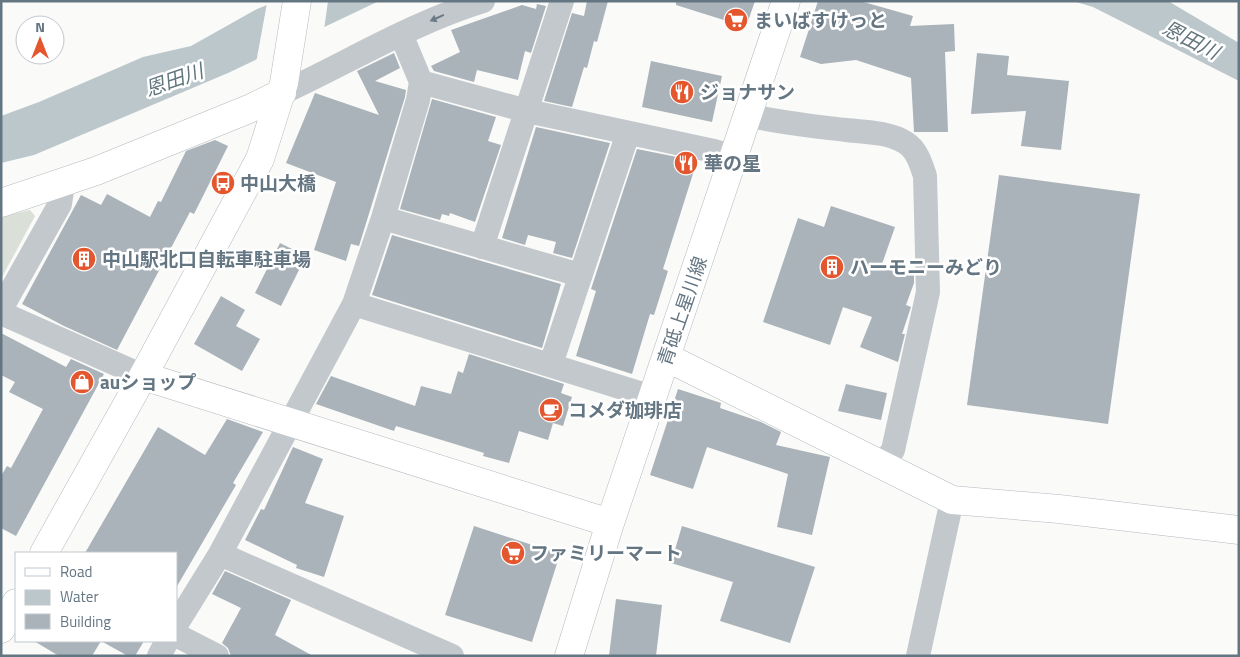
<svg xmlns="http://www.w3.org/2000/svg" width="1240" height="657" font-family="'Titillium Web','Noto Sans JP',sans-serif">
<rect width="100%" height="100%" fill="#fafaf8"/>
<path fill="#dadfd7" d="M30,210l5,6 -34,63v-62z"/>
<path fill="#bbc7cb" d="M277,1h102l-151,72 -194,82 -33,8v-47l38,-14 104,-45 48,-11 66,-37z
M1073,1h95l71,42v38l-146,-74z"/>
<path fill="#fafaf8" d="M270,1h58l-4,29 -68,33 11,-60z"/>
<path fill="#aab3b9" d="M587,1h21l-11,41 -3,-1 -7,27 -3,-1 -12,40 -28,-6 28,-88 12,3z
M676,1h79l-9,26 -70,-22z
M818,1h42l53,15 -3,10 44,-2 1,27 -10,1 3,80h-34l-3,-54 -55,-18 -35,4 -21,-7z
M537,4l9,2 -15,47 -6,-2 -7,29 -41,-10 -3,12 -40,-11 -3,-5 29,-14 -9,-22 71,-25 14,4z
M394,53l6,15 -25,13 31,9 -1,7 -46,149 -8,-2 -5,17 -32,-11 22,-68 -50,-19 29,-70 64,22 -22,-44z
M977,53l32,3 -2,19 62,6 -8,69 -40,-4 5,-35 -55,3z
M651,61l71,15 -10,46 -70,-15z
M432,99l64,18 -8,24 13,4 -26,77 -25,-9 -1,3 -7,-2 -2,6 -40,-11z
M536,127l74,16 -38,115 -19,-5 3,-11 -28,-7 -3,10 -23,-7z
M215,140l13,6 -34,68 -4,-2 -73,138 -53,-24 -42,-22 59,-109 20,10 6,-11 43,23 8,-16 3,1 25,-51z
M637,149l60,12 -34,108 5,2 -14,44 -4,-1 -18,60 -56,-18 20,-65 -5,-2z
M999,175l141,19 -32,230 -141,-19z
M831,206l64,21 -13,37 32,11v8l-8,22 5,2 -9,27h3l-7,28 -38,-15 12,-30 -29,-10 -13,38 -67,-23 35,-104 26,9z
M392,235l169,49 -19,64 -170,-53z
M280,243l26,13 -25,50 -26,-13z
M221,296l24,14 -9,16 24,13 -18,32 -48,-27z
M1,333l65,34 5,-8 33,15 -88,162 -15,-8v-52l6,-10 4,2 32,-59 -34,-17 6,-10 -14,-7z
M469,354l95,30 -3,9 11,4 -9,29 -10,-3 -5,17 -29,-9 -10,32 -26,-7 1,-3 -88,-27 -2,5 -78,-27 15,-28 84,30 6,-20 30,8 7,-23 5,2z
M846,384l41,9 -6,27 -43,-9z
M678,389l43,14 -1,5 41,14 20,10 -5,13 54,12 -18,78 -35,-8 11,-53 -81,-27 -14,42 -43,-14z
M227,419l36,13 -30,51 3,2 -60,103v-35h-91l73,-126 47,28z
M293,447l30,12 -18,44 39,13 -20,61 -28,-9 1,-3 -52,-25 16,-31 3,1z
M474,526l86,28 -28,88 -87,-27z
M682,526l133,41 -25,76 -70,-22 13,-39 -62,-19z
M225,571l66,29 -16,35 38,21h-82l-3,-8 -6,-5 19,-35 -29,-14z
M616,599l46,6 -6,51h-47z
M34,641h110l-9,15h-7l-27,-15 -9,15h-33z"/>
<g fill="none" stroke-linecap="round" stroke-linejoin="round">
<g stroke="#b3babf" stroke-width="29">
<path id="secondary" d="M1,203l95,-32 153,-62 33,-16
M666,357l286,143 107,9 180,21
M143,376l467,147
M44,553l99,-177 117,-217 24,-76 13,-82
M1,629l15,-26
M569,656l41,-133 176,-522"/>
</g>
<path stroke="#c3c8cc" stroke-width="24" d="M421,82l106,29 187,40 20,6
M282,93c67,-31 130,-70 201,-92
M747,115c33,8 66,11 99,15 19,2 43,2 60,13 11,7 15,21 19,33l3,116 -35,158 -11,15
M383,218l197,57
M482,247l80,-246
M354,304l298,93
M1,309l59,-105 3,-20
M1,313l142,63
M551,364l77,-231
M220,554l232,102
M176,625l44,-71 134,-250 29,-86 35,-118 3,-18 -20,-48
M176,635l41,21
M159,656l8,-15
M918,656l34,-156"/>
<use href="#secondary" stroke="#fff" stroke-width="28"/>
</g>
<defs><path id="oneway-solid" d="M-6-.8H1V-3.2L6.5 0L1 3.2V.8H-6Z" transform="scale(1.25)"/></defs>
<use fill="#6a7a87" href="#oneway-solid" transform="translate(437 18) rotate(156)"/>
<defs>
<g id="supermarket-disc" transform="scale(1.25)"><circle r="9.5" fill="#e4572e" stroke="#fff"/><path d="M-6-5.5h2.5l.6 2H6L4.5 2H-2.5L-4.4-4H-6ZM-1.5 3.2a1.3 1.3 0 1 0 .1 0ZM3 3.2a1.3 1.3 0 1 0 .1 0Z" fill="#fff"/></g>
<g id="restaurant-disc" transform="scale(1.25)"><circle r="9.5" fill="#e4572e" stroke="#fff"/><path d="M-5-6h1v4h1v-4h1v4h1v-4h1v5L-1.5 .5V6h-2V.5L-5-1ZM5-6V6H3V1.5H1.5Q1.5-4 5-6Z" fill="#fff"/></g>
<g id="bus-disc" transform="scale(1.25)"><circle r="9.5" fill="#e4572e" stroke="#fff"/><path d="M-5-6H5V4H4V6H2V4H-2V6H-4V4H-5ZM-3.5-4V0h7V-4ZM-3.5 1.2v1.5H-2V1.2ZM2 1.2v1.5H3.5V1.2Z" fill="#fff"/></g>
<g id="building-disc" transform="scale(1.25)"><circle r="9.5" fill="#e4572e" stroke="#fff"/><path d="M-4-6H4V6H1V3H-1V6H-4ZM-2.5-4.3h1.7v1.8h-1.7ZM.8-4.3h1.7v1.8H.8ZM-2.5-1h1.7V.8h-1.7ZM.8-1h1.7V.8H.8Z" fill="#fff"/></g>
<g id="shop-disc" transform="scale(1.25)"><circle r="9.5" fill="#e4572e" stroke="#fff"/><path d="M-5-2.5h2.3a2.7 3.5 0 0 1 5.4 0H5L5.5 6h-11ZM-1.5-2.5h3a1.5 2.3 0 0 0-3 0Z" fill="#fff"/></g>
<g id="cafe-disc" transform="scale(1.25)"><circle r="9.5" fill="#e4572e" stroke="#fff"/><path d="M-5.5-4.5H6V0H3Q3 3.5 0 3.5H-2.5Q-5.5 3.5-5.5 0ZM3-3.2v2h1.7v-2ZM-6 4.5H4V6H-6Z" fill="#fff"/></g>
</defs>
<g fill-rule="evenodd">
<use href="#supermarket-disc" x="736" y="20"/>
<use href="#restaurant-disc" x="682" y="92"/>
<use href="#restaurant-disc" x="686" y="163"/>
<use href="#bus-disc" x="223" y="183"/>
<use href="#building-disc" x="84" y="259"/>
<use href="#building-disc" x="832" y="267"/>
<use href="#shop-disc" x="82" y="382"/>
<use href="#cafe-disc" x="551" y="410"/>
<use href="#supermarket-disc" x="513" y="553"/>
</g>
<g text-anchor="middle" stroke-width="5" stroke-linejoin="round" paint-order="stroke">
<g font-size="19" font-weight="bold" fill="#657683" stroke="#fff" text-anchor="start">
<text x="754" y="27">まいばすけっと</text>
<text x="700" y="99">ジョナサン</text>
<text x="704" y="170">華の星</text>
<text x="240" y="190">中山大橋</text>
<text x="102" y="266">中山駅北口自転車駐車場</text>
<text x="850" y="274">ハーモニーみどり</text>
<text x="100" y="389">auショップ</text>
<text x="568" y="417">コメダ珈琲店</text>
<text x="530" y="560">ファミリーマート</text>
</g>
<g font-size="19" fill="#657683" stroke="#fff">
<text transform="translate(682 311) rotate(-71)" y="7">青砥上星川線</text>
</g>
<g font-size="20" font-style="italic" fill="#60757c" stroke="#fff">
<text transform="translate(1191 40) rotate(27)" y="7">恩田川</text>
<text transform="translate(174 80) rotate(-19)" y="7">恩田川</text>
</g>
</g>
<rect width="1240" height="657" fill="none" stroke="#657683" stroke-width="5"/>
<rect x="15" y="552" width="162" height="90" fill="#ffffff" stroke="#c1c8cd"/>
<rect x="25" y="568" width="25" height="8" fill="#ffffff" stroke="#c1c8cd"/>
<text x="60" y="577" font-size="15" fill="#657683">Road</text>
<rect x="25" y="590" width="25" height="15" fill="#bbc7cb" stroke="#c1c8cd"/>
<text x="60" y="602" font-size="15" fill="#657683">Water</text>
<rect x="25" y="614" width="25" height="15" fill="#aab3b9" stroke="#c1c8cd"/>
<text x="60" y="627" font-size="15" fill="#657683">Building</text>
<g transform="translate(40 40)"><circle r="24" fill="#ffffff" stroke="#c1c8cd"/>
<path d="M0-4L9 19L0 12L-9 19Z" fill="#e4572e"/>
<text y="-8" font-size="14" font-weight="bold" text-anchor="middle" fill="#657683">N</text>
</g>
</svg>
